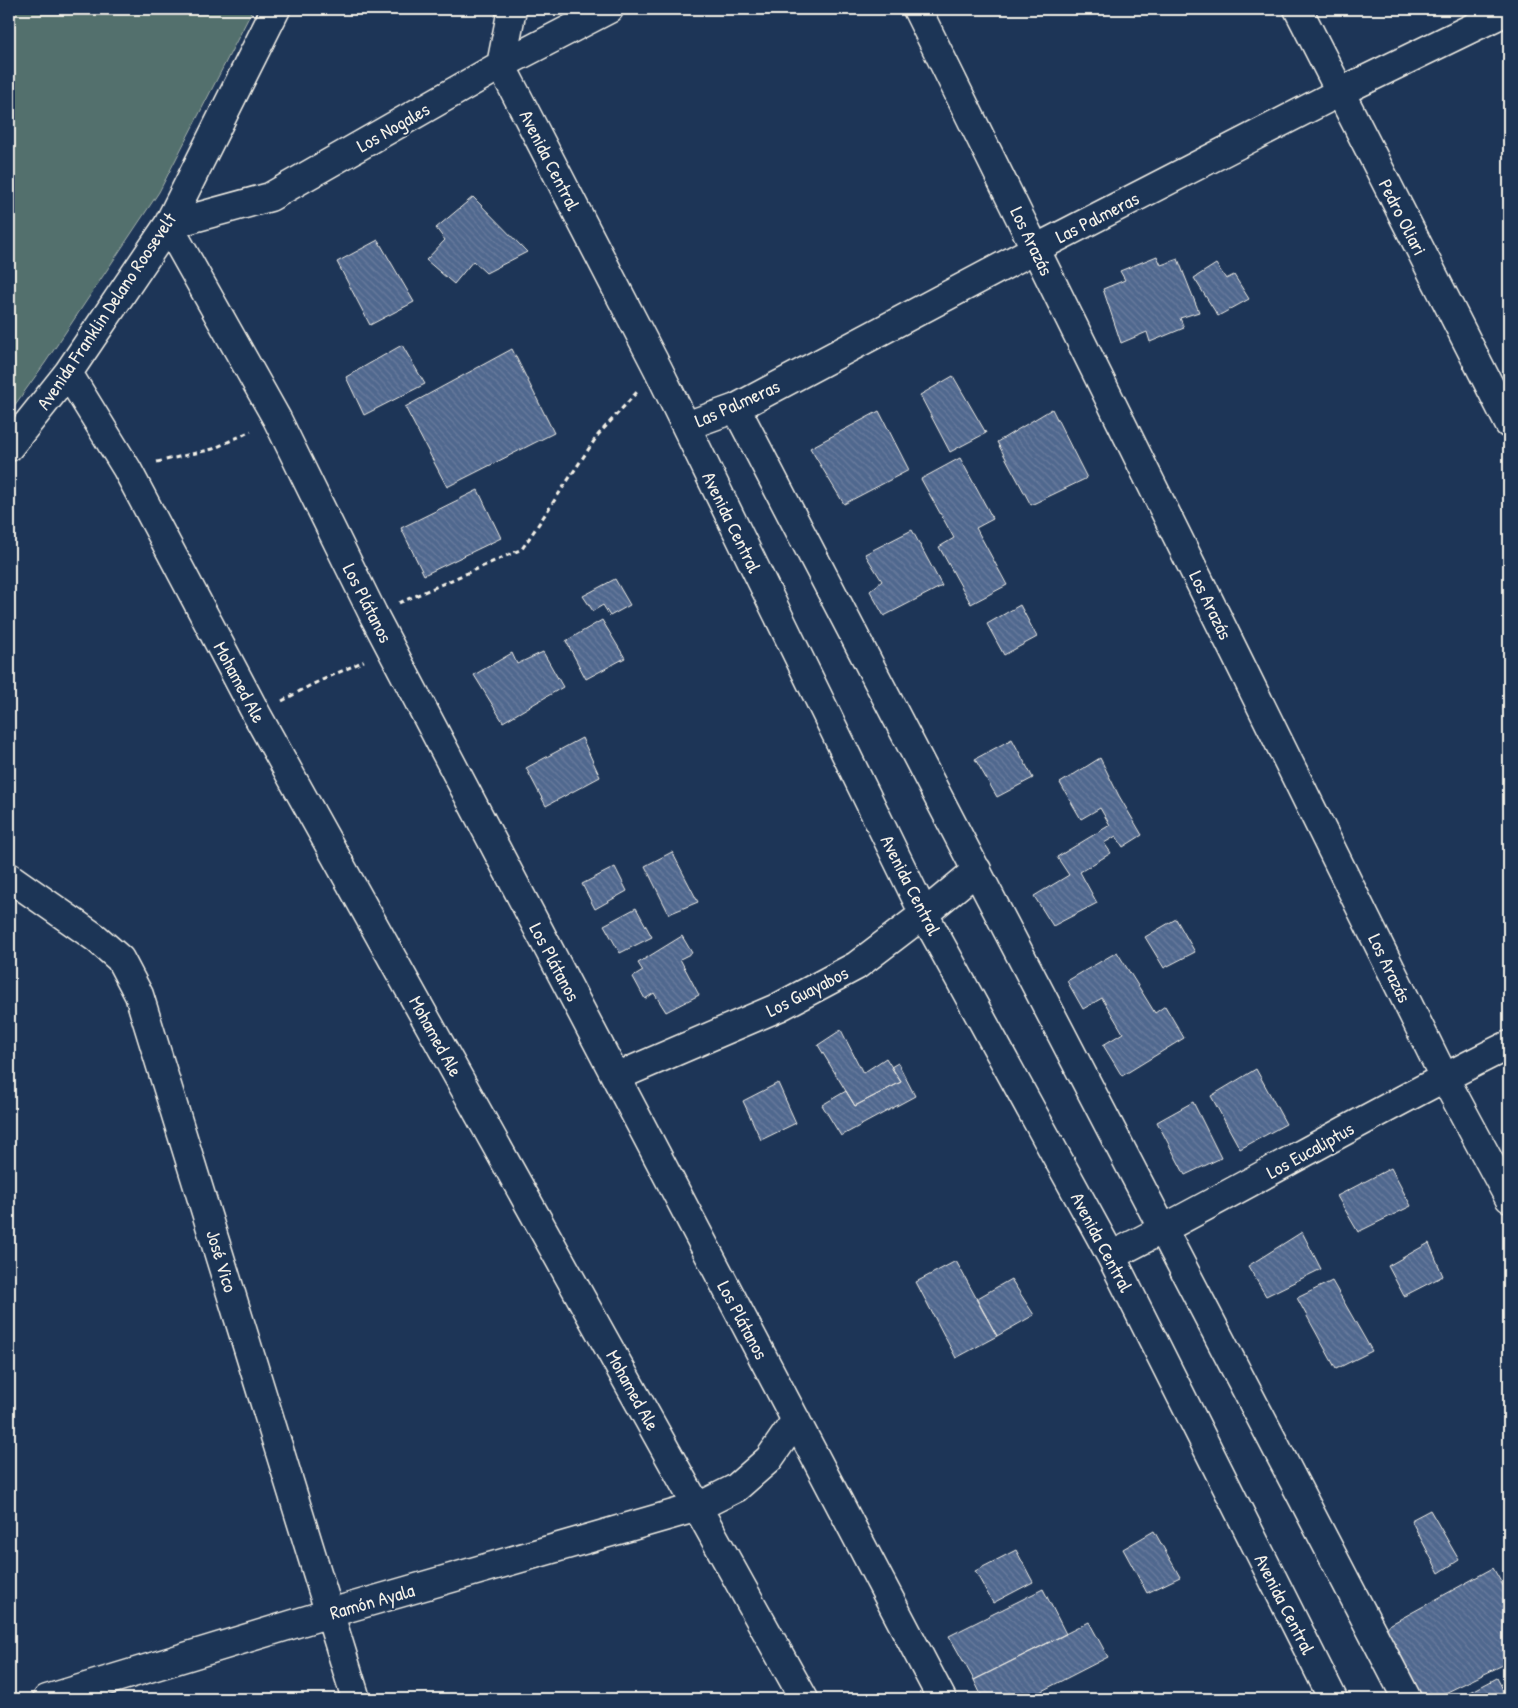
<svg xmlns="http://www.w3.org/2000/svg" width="1518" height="1708" font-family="'Patrick Hand',sans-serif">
<defs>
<pattern id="building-back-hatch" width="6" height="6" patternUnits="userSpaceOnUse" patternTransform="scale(1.25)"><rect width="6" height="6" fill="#50678e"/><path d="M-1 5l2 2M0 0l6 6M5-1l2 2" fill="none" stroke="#6a7d9e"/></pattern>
</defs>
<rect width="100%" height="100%" fill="#1d3557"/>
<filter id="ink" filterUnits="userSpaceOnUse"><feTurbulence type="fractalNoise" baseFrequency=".02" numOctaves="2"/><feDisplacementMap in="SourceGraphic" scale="10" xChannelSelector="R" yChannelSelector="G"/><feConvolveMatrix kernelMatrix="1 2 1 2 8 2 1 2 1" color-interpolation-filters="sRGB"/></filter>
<g filter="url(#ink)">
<path fill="#536f6d" stroke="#a4b0aa" d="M9,9h244l-94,183 -114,171 -36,50z"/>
<path fill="url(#building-back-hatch)" stroke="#f4f1e8" d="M473,197l54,55 -41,21 -13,-12 -19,23 -28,-24 19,-20 -9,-12z
M378,240l36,62 -44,23 -33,-63z
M1157,256l4,9 17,-6 21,53 -19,6 4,10 -34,14 -3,-10 -26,11 -18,-54 22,-9 -5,-9z
M1216,264l10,15 8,-4 15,24 -31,17 -24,-38z
M402,345l23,39 -61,31 -18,-38z
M512,349l42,84 -107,54 -42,-80z
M953,376l33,57 -36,19 -30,-57z
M1052,409l35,69 -56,27 -34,-63z
M879,411l30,59 -65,34 -34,-56z
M960,458l33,61 -17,9 31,57 -36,19 -32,-57 15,-9 -33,-59z
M478,490l23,48 -77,37 -23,-47z
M912,530l30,56 -58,30 -14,-25 12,-10 -17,-27z
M615,579l15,26 -20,11 -7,-11 -10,6 -10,-15z
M1020,605l17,32 -33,18 -17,-31z
M602,620l23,38 -39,21 -20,-38z
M543,652l20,35 -60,35 -29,-47 38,-22 5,11z
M582,738l18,39 -54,29 -20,-38z
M1012,739l21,39 -36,19 -22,-38z
M1100,758l19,38 23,39 -19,12 -7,-11 -12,7 7,10 -31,19 17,31 -44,23 -19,-30 35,-21 -12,-18 53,-32 -10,-17 -19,11 -21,-36z
M672,852l26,50 -29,12 -24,-48z
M615,867l12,24 -32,18 -13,-25z
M636,908l16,29 -32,16 -16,-28z
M1176,919l19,33 -31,16 -19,-31z
M682,936l10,17 -12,6 19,36 -33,17 -12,-19 -9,6 -12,-22 10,-6 -5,-8z
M1117,952l38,61 10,-7 19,32 -62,38 -19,-31 20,-12 -21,-35 -19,11 -16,-28z
M841,1030l22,43 23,-15 15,24 -46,24 -37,-61z
M898,1063l17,33 -74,40 -19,-31 24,-14 9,15 46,-24 -10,-15z
M1256,1069l30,55 -46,25 -29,-53z
M778,1083l18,40 -35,17 -18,-39z
M1193,1102l28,56 -36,17 -28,-53z
M1391,1168l20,38 -53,26 -21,-36z
M1302,1232l19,37 -55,27 -18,-30z
M1429,1243l14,33 -39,20 -16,-30z
M956,1261l41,75 -41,22 -40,-76z
M1011,1279l23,36 -37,21 -21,-37z
M1332,1281l40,70 -36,18 -39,-71z
M1430,1510l29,50 -20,13 -28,-53z
M1154,1531l26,46 -33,16 -24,-44z
M1016,1550l17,32 -40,21 -18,-32z
M1493,1568l16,28v66l-76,37h-15l-36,-70z
M1043,1589l23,45 -92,46 -25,-44z
M1089,1622l19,35 -82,42h-43l-9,-19z
M1497,1678l11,21h-41l-2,-4z"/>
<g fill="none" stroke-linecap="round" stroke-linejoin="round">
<g stroke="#f4f1e8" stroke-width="31">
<path id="minor" d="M512,9l-11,56 157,304 266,545 187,342 222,443
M609,9l-108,56 -231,132 -102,28 109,194 96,195 569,1085
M917,9l527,1068 65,121
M1298,9l211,415
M68,373l59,96 130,246 547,984
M736,408l671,1291
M686,426l50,-18 299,-159 305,-157 169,-82
M9,447l59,-74 100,-148 108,-216
M9,877l87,61 24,21 19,36 217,704
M616,1077l163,-70 77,-41 68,-52 53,-44
M1111,1256c134,-68 263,-145 398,-211
M47,1699l283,-86 368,-106 38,-19 33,-29 27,-39"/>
</g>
<path stroke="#f4f1e8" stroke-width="3" stroke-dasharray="5 4" stroke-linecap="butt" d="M157,462l56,-13 38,-18
M399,603l123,-54 76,-114 39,-43
M282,701l29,-16 53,-24"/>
<use href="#minor" stroke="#1d3557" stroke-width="28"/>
</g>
</g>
<g text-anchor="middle" stroke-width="4" stroke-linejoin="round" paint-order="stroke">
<g font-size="19" fill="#f4f1e8" stroke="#1d3557">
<text transform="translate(393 127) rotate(-30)" y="7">Los Nogales</text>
<text transform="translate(550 160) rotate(63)" y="7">Avenida Central</text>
<text transform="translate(1097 217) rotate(-27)" y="7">Las Palmeras</text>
<text transform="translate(1403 217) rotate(63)" y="7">Pedro Oliari</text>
<text transform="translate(1032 241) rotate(64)" y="7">Los Arazás</text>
<text transform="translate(106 311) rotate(-56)" y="7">Avenida Franklin Delano Roosevelt</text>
<text transform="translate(737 403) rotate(-24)" y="7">Las Palmeras</text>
<text transform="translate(732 522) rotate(64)" y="7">Avenida Central</text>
<text transform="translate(368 603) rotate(63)" y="7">Los Plátanos</text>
<text transform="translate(1211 605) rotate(64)" y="7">Los Arazás</text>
<text transform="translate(240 682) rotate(62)" y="7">Mohamed Ale</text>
<text transform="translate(911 885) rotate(63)" y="7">Avenida Central</text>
<text transform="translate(555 962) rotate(62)" y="7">Los Plátanos</text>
<text transform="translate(1390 968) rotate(64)" y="7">Los Arazás</text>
<text transform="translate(807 991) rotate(-27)" y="7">Los Guayabos</text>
<text transform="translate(436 1036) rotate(61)" y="7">Mohamed Ale</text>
<text transform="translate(1310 1150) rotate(-29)" y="7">Los Eucaliptus</text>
<text transform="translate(1102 1242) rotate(62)" y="7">Avenida Central</text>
<text transform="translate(222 1261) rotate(73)" y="7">José Vico</text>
<text transform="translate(743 1320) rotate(62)" y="7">Los Plátanos</text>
<text transform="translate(633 1390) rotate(61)" y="7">Mohamed Ale</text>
<text transform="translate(372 1601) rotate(-16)" y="7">Ramón Ayala</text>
<text transform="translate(1285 1604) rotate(63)" y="7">Avenida Central</text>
</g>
</g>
<rect width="1518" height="1708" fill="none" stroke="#1d3557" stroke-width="30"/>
<rect x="15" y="15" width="1488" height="1678" fill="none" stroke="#f4f1e8" stroke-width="2" filter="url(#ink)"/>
</svg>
